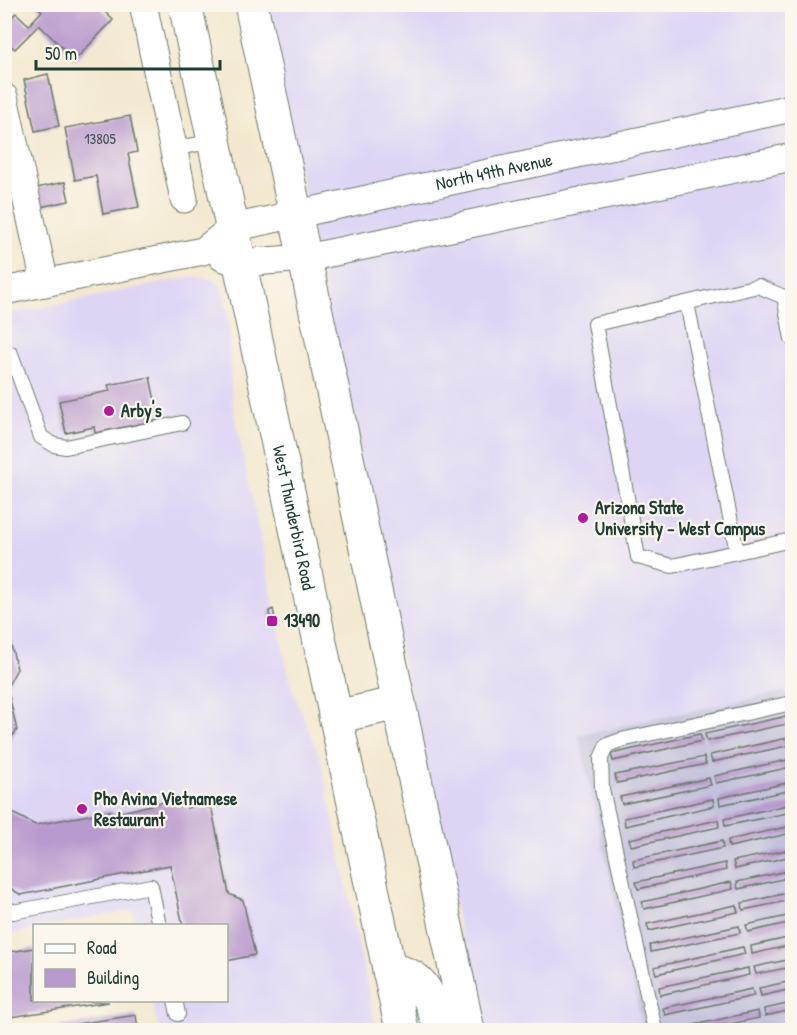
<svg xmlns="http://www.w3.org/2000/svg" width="797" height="1035" font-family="'Patrick Hand',sans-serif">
<rect width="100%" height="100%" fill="#fbf7ec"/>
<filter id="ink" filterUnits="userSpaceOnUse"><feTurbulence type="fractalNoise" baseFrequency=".0167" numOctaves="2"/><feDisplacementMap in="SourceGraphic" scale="12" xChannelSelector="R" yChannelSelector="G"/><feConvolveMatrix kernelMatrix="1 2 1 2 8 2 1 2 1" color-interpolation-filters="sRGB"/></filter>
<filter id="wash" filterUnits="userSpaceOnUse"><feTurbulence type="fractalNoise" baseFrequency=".008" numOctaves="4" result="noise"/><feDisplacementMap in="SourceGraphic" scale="24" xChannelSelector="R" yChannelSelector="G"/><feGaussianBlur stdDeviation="1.35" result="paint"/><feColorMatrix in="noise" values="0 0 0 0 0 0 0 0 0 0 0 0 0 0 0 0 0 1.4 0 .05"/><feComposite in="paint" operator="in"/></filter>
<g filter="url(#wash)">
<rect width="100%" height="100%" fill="#f3e8cf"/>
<path fill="#ded5f5" d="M264,5h528v1025h-311z
M195,276l16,3 10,7 7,26 4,91 59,283 30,75 55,269h-217l-7,-29 74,-1v-74l-90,-1 -4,-15 -79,15 -19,1v3l-29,6v-620z"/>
<path fill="#c3c1db" d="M792,690v340h-149l-64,-295z"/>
<g id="blocks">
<path fill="#b99ace" d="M34,4h63l16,16 -38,40 -36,-35 -24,24 -11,-9v-16l12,-11 13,12 13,-14z
M48,74l11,52 -24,5 -11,-51z
M130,116l7,36 -9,2 11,53 -36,7 -7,-38 -21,4 -10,-52z
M65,182l4,19 -29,6 -4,-19z
M8,195l4,19 -8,2v-20z
M150,377l9,43 -64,13 -1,-6 -28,6 -7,-32 51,-10 -2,-6z
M273,609l3,15h-5l-2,-13z
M4,617l13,52 -10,18 10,43 -13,18z
M792,715v8l-85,18 -2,-7z
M700,734l2,7 -89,20 -2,-7z
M792,737v8l-80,17 -2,-7z
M704,757l2,7 -89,19 -2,-8z
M792,759v8l-76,16 -2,-7z
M709,778l2,7 -89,19 -2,-7z
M792,782v8l-72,15 -1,-7z
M184,797l3,11 15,-5 10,7 17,84 14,6 12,55 -29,6v-35h-43l-13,-61 -149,30 -16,-10v-76l30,16 75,-14 4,3z
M713,799l1,7 -89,20 -1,-8z
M792,804v8l-67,14 -1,-7z
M718,820l1,7 -88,19 -2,-7z
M792,826v7l-63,14 -1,-7z
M722,841l1,7 -89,19 -1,-7z
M792,849v7l-57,13 -2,-8z
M725,863l1,7 -88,19 -2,-7z
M792,870v7l-54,12 -1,-7z
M731,882l2,7 -89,20 -2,-7z
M792,892v8l-49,10 -1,-7z
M736,905l2,7 -89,19 -2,-7z
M792,915v7l-44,10 -2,-7z
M739,926l1,7 -89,19 -1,-7z
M792,937v8l-40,9 -1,-8z
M743,947l2,7 -89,20 -2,-7z
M34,948v52l75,2 -105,16v-65z
M792,959v8l-36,7 -2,-7z
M748,968l1,7 -89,20 -1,-8z
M792,981v8l-31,7 -2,-8z
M752,989l2,7 -89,19 -2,-7z
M792,1003v7l-27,6 -1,-7z
M758,1011l1,7 -58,12h-30z
M136,1015l2,15h-94v-1z"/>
</g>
</g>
<g filter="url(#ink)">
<use href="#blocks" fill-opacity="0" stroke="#69796a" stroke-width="1.5"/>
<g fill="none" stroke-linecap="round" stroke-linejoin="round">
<g stroke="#69796a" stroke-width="16">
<path id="service" d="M173,149l41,-8
M687,303l50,249
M792,339l-8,-42 -26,-11 -163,38 43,233 34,9 120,-26
M11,354l30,83 13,8 12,2 116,-24
M4,906l9,6 138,-26 8,40
M175,1000l3,14
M655,1030l-53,-241 -1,-31 6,-13 14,-5 171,-37"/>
</g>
<g stroke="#69796a" stroke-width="29">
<g id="minor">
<path d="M143,4l41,195"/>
<path d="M4,97l41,186"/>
<path d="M222,257l17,6 67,-5 486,-101"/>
<path id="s1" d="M4,291l199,-40 29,-23 560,-120"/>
</g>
</g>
<g stroke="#69796a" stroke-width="35">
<g id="secondary">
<path id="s2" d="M185,4l217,1026"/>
<path d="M251,4l217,1026"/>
<path d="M335,717l64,-14"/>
<path d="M389,971c37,1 41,29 52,59"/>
</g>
</g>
<use href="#service" stroke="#fff" stroke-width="14"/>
<use href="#minor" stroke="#fff" stroke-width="27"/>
<use href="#secondary" stroke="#fff" stroke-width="33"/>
</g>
</g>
<g fill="#b5179e" stroke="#fbf7ec" stroke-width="2">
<circle cx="109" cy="411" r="6"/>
<circle cx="583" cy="518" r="6"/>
<rect x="266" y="615" width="12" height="12" rx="3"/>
<circle cx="82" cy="809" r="6"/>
</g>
<g text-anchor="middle" stroke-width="4.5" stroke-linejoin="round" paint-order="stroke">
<g font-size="15" fill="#46545a">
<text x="100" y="144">13805</text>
</g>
<g font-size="18" fill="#1f3d34" stroke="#fbf7ec">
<text dy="6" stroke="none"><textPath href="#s1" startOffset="508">North 49th Avenue</textPath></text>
<text dy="6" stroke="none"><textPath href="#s2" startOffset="525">West Thunderbird Road</textPath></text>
</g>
<g font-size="18" font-weight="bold" fill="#1f3d34" stroke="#fbf7ec" text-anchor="start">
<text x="121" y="417">Arby's</text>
<text x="595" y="514">Arizona State<tspan x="595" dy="21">University - West Campus</tspan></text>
<text x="284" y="627">13490</text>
<text x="94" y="805">Pho Avina Vietnamese<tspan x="94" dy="21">Restaurant</tspan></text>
</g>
</g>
<rect width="797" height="1035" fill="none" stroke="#fbf7ec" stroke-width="24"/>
<rect x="33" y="924" width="195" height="78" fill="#fbf7ec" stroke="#a3ada2" stroke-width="1.5"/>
<rect x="45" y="944" width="30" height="9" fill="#ffffff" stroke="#a3ada2" stroke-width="1.5"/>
<text x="87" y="954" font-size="18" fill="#1f3d34">Road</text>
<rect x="45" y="969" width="30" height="18" fill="#b99ace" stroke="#a3ada2" stroke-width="1.5"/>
<text x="87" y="984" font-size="18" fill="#1f3d34">Building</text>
<path d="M36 60v9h184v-9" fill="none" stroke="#1f3d34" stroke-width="3"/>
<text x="45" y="60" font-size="18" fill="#1f3d34" stroke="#fbf7ec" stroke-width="4.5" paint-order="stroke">50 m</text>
</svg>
